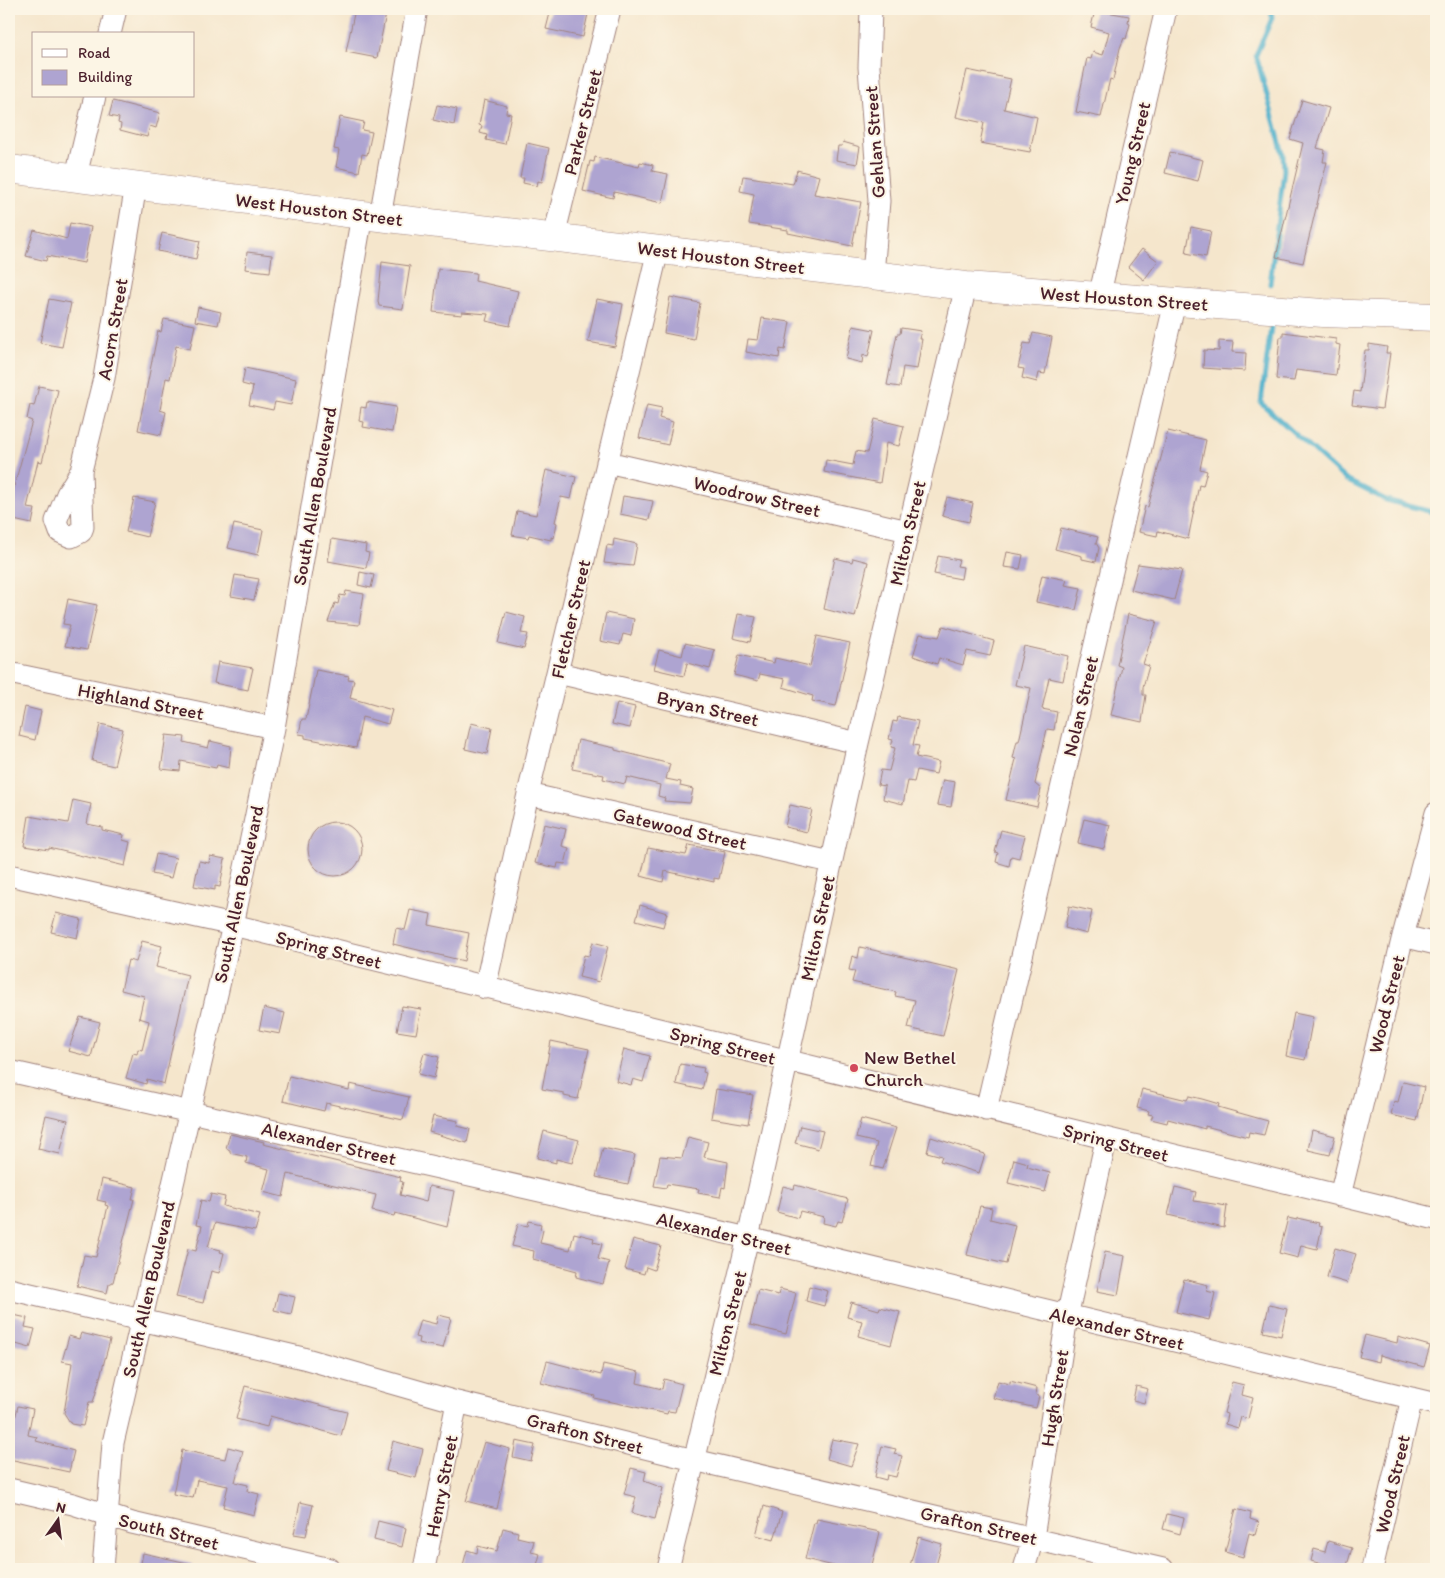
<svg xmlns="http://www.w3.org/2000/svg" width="1445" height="1578" font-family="Itim,sans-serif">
<rect width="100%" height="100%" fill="#fcf5e5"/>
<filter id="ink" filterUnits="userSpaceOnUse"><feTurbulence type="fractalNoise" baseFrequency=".02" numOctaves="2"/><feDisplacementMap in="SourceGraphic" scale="10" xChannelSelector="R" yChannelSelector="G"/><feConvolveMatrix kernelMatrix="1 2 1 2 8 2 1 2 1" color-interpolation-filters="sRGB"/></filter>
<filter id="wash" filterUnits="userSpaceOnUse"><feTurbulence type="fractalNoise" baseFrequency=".0096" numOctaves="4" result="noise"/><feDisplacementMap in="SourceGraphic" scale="20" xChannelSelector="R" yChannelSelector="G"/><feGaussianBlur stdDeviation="1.12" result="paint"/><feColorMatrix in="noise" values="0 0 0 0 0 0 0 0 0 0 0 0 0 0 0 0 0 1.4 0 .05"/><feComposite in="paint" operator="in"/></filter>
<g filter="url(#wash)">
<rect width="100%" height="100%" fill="#f5e6cc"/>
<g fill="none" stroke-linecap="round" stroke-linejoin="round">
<path stroke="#4cafcb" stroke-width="5" d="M1270,284l14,-114 -1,-16 -27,-99 16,-37 -1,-9
M1271,327l-10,76 85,77 40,20 50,13"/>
</g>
<g id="blocks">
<path fill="#aea4d1" d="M355,9h32l-10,49 -31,-6z
M551,9h38l-6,28 -37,-8z
M1095,10l34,6 -1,7 2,1 -4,15 -2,-1 -4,10 -7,32 -3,-1 -9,38 -25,-5 11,-54 4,1 2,-7 10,3 6,-23 -18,-5z
M967,70l44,9 -7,30 33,8 -7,35 -50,-9 4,-20 -28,-6z
M484,100l23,6 -1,7 5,1 -6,30 -19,-4 1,-5 -7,-2 2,-7 -3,-1z
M1302,100l27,8 -12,40 8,2 -2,12h4l-24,101 -27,-6 27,-114 -13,-4z
M113,101l47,12 -4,15 -6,-2 -3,11 -27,-7 1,-6 -3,-1 1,-5 -10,-2z
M437,105l20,4 -3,16 -21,-5z
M340,117l24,5 -2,8 10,2 -5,23 -5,-1 -3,18 -23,-5 3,-17 -5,-1z
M843,142l17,5 -3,17 -21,-4 2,-14h4z
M527,143l22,5 -7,34 -4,-1 -1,5 -14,-3 1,-5h-4z
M1170,152l33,8 -5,21 -33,-8z
M595,157l44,10 1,-5 13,3 -1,6 16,3 -6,29 -48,-11 -1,6 -30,-7 7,-30 4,1z
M797,170l22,6 -5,18 47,8 -9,44 -64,-13v-3l-39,-6 5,-30 -14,-3 3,-15 50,8z
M70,223l21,4 -7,36 -37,-7 -1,5 -20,-5 8,-26 33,9z
M1191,227l20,4 -5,26 -20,-4z
M162,233l38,8 -4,18 -38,-8z
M1142,249l16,12 -14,19 -16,-13z
M247,252l25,3 -2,17 -25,-3z
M382,262l28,4 -7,43 -24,-3 -1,-5z
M438,269l38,4 -1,8 43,10 -8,35 -24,-5 2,-7 -26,-2v3l-29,-3z
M670,297l30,6 -6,36 -30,-6z
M49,299l22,4 -9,44 -22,-4z
M597,299l26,5 -8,43 -27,-5z
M198,307l23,5 -3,13 -23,-4z
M762,318l28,4 -5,28 -5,-1 -1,9 -33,-6 2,-13 10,1z
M164,319l31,6 -5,24 -14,-3 -6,33 -4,-1 -6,32 6,2 -5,23 -23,-5 20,-99 3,1z
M853,326l21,4 -6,27 -5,-2 -1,8 -16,-4z
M901,328l20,3 -2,8h3l-5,30 -14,-2 -3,20 -13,-2 10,-51h3z
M1283,332l53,7v5l4,1 -4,30 -40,-5 -2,11 -18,-2 4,-42h3z
M1033,333l19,4 -7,37 -6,-1 -2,9 -15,-4 2,-9 -6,-1 6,-25 6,1z
M1219,341l14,1 -1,10 14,1 -1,18 -42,-3 1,-18 15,1z
M1369,344l18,3 -1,6h4l-8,56 -30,-4 2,-14 6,1 5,-42h4z
M245,368l51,11 -5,26 -16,-3 -2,8 -24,-5 4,-18 -11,-3z
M39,386l19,4 -14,64 -2,8 -4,-1 -11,47 8,1 -3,15 -23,-5v-14l23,-84 -5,-2 3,-14 4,1z
M367,402l29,5 -4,25 -29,-5 1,-5 -5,-1 2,-14 5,1z
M647,405l15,3 -3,10 14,4 -5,23 -29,-7z
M875,419l29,7 -5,20 -13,-3 -6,40 -56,-11 2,-12 27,5 3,-14 11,2z
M1168,431l38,9 -6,29 7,2 -4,15 -4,-1 -11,54 -30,-8 -1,5 -18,-4 6,-26 3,1z
M546,470l30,7 -5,22 -10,-2 -6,25 2,1 -3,15 -3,-1v3l-22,-5 -1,3 -16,-3 5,-24 19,4z
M623,496l30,5 -4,19 -29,-6z
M947,497l26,6 -4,19 -27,-6z
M134,498l21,4 -8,35 -21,-5z
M234,524l29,6 -5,25 -30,-7z
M1061,528l37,9 -2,6 3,5 -3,14 -14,-3v-3l-27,-7z
M332,539l34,6 -1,7 4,1 -3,15 -38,-7z
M614,539l23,5 -4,22 -29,-3 3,-18 6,1z
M1007,552l16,3 -3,14 -16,-2z
M938,556l21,4 -2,6 6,1 -2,12 -27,-5z
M835,558l17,4 1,-4 15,4 -13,55 -31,-8z
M1138,564l44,6 -8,30 -43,-10z
M360,572l14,3 -3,13 -13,-3z
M235,575l24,4 -5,21 -23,-4z
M1042,575l25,5 -2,5 16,3 -5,22 -40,-8z
M346,591l18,3 -5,31 -31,-3 7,-19 3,1 2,-9 5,1z
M68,599l29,6 -10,45 -22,-4 5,-21 -7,-1z
M506,612l19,5 -4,16 7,1 -4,15 -26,-6z
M606,613l28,6 -3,17 -8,-2 -3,11 -20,-4z
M738,614l18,3 -6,25 -17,-4z
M1128,614l29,7 -14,43 6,2 -6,21v8h3l-4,27 -31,-7 11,-48 -5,-2z
M943,626l51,15 -4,15 -23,-5 -4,14 -24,-7 -2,6 -24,-8 7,-22 19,3z
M817,636l33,7 -14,63 -24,-5 1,-5 -30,-9 2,-8 -25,-5 -2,7 -24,-6 5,-20 35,8 1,-5 35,8z
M685,643l30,7 -5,19 -23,-6 -3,13 -30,-7 5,-19 23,6z
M1024,646l44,10 -5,25 -14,-3 -7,31 15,3 -3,18 -7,-1 -12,55 6,5 -4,18 -31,-7 10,-41 -3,-1 4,-17h2l12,-53 -16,-3z
M218,662l35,6 -5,22 -34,-7z
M316,670l33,6 -1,3 6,1 -4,18 42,12 -4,14 -26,-7 -6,31 -51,-10v-3l-6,-1 3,-15h4z
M617,703l18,4 -5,21 -18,-4z
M25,707l16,4 -6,29 -16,-4z
M898,717l20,4 -5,24 6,1 -3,11 23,5 -3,12 -19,-4 -3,12 -6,-1 -5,23 -20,-5 2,-13 -7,-1 3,-15 8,1 6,-23 -4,-1 2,-7 -4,-1 4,-18 4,1z
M471,723l21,5 -5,26 -22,-5z
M100,724l23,5 -9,37 -22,-5z
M166,735l19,2 -1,5 24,6 2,-7 21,5 -2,22 -12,-3 -1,3 -35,-7 -1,10 -19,-2z
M578,740l37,8v2l55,14 -4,15 15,3 -1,4 13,3 -3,14 -26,-2 1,-3 -7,-2 2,-11 -33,-8 -2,7 -22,-5 1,-4 -32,-6z
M943,780l12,2 -4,25 -14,-2z
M73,800l18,4 -4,20 15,3v3l22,5 -1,5 7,2 -5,24 -76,-18v2l-25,-4 5,-30 39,7z
M790,805l22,5 -5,22 -22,-5z
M1084,819l26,6 -6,24 -26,-6z
M308 849a27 27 0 1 1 54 0a27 27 0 1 1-54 0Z
M544,824l22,5 -4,17 7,2 -4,16 -7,-1 -1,5 -22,-5z
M1001,830l24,6 -6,22 -8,-2 -2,10 -13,-4 2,-9 -3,-1z
M689,845l36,7 -6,27 -5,-1v4l-49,-11 -2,11 -22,-6 7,-28 38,7z
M156,854l20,4 -5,20 -19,-4z
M210,856l15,3 -5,28 -5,-1v4l-21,-4 5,-25 10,2z
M640,905l27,8 -4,14 -27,-7z
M1069,906l23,5 -5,23 -22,-6z
M410,910l21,4 -2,11 40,8 -5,28 -71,-17 3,-16 9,2z
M56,913l25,6 -4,19 -26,-6z
M142,941l20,5 -6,21 32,8 -24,109 -17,-5 -1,5 -20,-6 7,-25 4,1 1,-5 4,1 7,-29 -10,-3 5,-22 -23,-6 7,-30 8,2z
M593,942l15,4 -9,36 -20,-5 5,-22 5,1z
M860,947l99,23 -16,66 -35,-8 7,-28 -20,-4 1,-4 -44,-10 3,-11 -6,-1 3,-14 6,2z
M402,1006l19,3 -5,25 -19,-3z
M264,1008l21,5 -5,21 -21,-4z
M1294,1013l19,4 -8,43 -19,-4z
M80,1017l20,5 -9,35 -23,-6z
M551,1041l38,8 -11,50 -14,-3v-3l-22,-4z
M624,1049l26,7 -7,26 -10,-3 -2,6 -15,-4z
M424,1053l15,4 -5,21 -16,-4z
M680,1064l24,4 -1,4 3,1 -4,17 -26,-6z
M289,1076l60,14 1,-6 59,13 -6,23 -77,-17 -2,8 -41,-10z
M1403,1082l21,5 -7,34 -26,-6 3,-14 4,1z
M716,1089l37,6 -5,29 -37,-6z
M1142,1089l45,11 2,-4 13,3 17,5 -1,3 50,14 -4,14 -15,-3 -1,5 -43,-11v3l-37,-10 -1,4 -16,-4 2,-4 -5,-1 1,-3 -12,-3z
M46,1115l22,5 -8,34 -22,-5z
M433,1116l25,5 -1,5 13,3 -3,14 -38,-11z
M861,1119l35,9 -13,41 -12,-3 6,-23 -21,-5z
M800,1126l23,5 -5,18 -23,-6z
M1312,1130l23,6 -5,19 -22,-5z
M544,1131l35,9 -7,23 -16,-4v4l-19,-5z
M230,1134l34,8 -1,2 138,33 -1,4 3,1 -3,13 26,7 3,-16 25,5 -7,36 -52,-14 -1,3 -22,-5 4,-16 -88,-21 -5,23 -20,-5 6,-23 -23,-6 1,-6 -17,-4v-3l-4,-2z
M688,1137l20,5 -4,15 24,5 -3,26 -3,-1 -2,10 -22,-4 1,-4 -32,-5 -1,4 -12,-2 6,-30 22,2z
M931,1137l54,17 -6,19 -39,-12 2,-5 -15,-4z
M603,1148l32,7 -7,29 -32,-7z
M1014,1159l14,4 -1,4 23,6 -5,19 -37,-9z
M102,1179l33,8 -3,12h2l-21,83 -4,2 -2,9 -30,-7 7,-31 12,2 12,-51 -3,-1 1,-3 -9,-2z
M795,1185l53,14 -6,23 -4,-1 -2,5 -13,-3 1,-6 -24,-6 -2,7 -21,-6 6,-26 11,3z
M1175,1187l21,5 -2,9 33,5 -3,22 -56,-13z
M211,1194l14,3 -2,9 37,9 -5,16 -40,-8 -7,24 13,3 -1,2 4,1 -5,20 -8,-2 -8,32 -27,-6 12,-48 8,2 6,-25 -6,-1 5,-25 8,2z
M980,1206l12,2 -2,11 25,6 -9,39 -39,-9z
M1288,1218l9,2v-2l22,5 -1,3 4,1 -5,22 -16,-4 -3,13 -19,-5z
M529,1221l12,3 -1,5 3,1 -3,13 30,7 4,-17 20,5 -1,4 9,2 -4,15 11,3 -6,22 -27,-7 1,-6 -44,-12 1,-8 -22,-5 6,-22 10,2z
M633,1239l28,7 -7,24 -8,-3 -2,7 -19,-5z
M1335,1248l21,6 -9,29 -20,-6z
M1105,1252l20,4 -7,39 -21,-4z
M1184,1279l24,6 -2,6 9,2 -6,27 -33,-8z
M809,1286l19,5 -4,15 -18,-5z
M780,1289l16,4 -10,41 -36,-9 8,-35 20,5z
M278,1293l17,4 -4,17 -17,-4z
M851,1302l28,8 1,-3 20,5 -9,33 -33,-9 4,-15 -15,-4z
M1269,1305l18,4 -6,27 -18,-4z
M9,1314l18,4 -2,9 10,2 -5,19 -21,-6z
M438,1315l13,3 -8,30 -25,-5 1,-5 -4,-1 5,-17 16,4z
M81,1333l29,7 -15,56 -2,6h-4l-6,24 -12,-2 -7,-11 8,-50 -10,-2 7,-25 10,3z
M1365,1335l32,8 1,-6 32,9 -6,21 -44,-12 -1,7 -20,-5z
M547,1361l54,14 2,-11 36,8 -2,11 25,6 2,-10 18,5 -7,28 -7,-1 -1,3 -73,-16 1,-2 -54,-13z
M998,1381l12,3v-3l27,7 -1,7 3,1 -3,12 -43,-10z
M1232,1382l12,3 -2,10 11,3 -5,21 -7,-2 -3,11 -13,-4 2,-10 -3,-1z
M245,1386l102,26 -6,24 -71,-20 -3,11 -31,-8z
M1136,1386l12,3 -4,14 -11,-3z
M18,1406l15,3 -5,26 9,2 -1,4 38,10 -5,21 -60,-13v-28l3,1z
M832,1439l27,5 -8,22 -24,-7z
M393,1441l30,8 -7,29 -30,-7z
M516,1441l19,4 -4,16 -18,-4z
M484,1442l26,7 -13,60 -31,-8z
M882,1446l14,3 -2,5 8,2 -6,21 -9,-2 -1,5 -11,-3z
M228,1447l15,4 -8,31 13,3 -1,6 12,3 -5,21 -31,-8 5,-21 -31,-6 -4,18 -20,-4 9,-44 43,9z
M631,1468l15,4 -2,9 19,7 -8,31 -23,-6 4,-16 -12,-3z
M300,1502l13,3 -7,31 -12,-2z
M764,1506l18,6 -8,28 -18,-5z
M1236,1509l15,4 -1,6 9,3 -4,13 -6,-2 -6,24 -18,-5z
M1167,1514l17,4 -4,16 -17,-5z
M817,1519l63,13 -9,37h-25l-41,-10 9,-36h2z
M378,1521l28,7 -4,19 -28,-7z
M503,1528l15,4 -1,5 17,4 -3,11 9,2 -4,15h-74l5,-19 10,3 1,-7 19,5z
M918,1537l24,7 -7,25h-26z
M1328,1541l24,7 -6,21h-25l1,-5 -11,-3 3,-12 11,3z
M143,1553l49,11v5h-52z"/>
</g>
</g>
<g filter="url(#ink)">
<use href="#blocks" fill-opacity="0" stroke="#a0827c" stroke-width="1"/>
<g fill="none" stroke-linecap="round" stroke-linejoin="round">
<g stroke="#a0827c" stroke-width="23">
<path id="minor" d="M871,9l-2,58 10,134 -6,74
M110,34l6,-25
M76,176l19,-80
M380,217l37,-208
M554,236l56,-227
M1099,297l67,-288
M607,462l301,69
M81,471l-14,23 -11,27 4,11 11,5 10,-5 2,-5 -2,-56 23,-93 32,-193
M9,673l265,55
M558,673l300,70
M528,794l303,68
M9,875l224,50 1203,294
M1403,936l33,8
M485,988l43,-194 130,-544
M9,1071l739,167 688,166
M986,1110l189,-808
M1340,1196l63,-260 33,-123
M9,1289l294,69 154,44 237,58 469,109
M9,1489l64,15 59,19 198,46
M103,1569l10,-126 120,-518 41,-197 88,-513
M424,1569l33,-167
M668,1569l80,-331 110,-495 108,-457
M1024,1569l9,-31 34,-221 39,-177
M1372,1569l40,-171"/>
</g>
<g stroke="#a0827c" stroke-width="29">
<path id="major" d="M9,169l353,46 604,71 357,27 113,4"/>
</g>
<use href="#minor" stroke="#fff" stroke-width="21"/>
<use href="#major" stroke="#fff" stroke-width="28"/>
</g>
</g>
<circle fill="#d1495b" stroke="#fcf5e5" stroke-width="2" cx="854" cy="1068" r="5"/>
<g text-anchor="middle" stroke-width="4" stroke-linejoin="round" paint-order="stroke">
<g font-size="19" fill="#4a1f2b" stroke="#fcf5e5">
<text transform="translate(582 122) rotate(-76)" y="7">Parker Street</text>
<text transform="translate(874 142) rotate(-94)" y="7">Gehlan Street</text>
<text transform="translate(1132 153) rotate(-77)" y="7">Young Street</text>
<text transform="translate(319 209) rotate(7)" y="7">West Houston Street</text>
<text transform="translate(721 257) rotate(7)" y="7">West Houston Street</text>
<text transform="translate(1124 298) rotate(4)" y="7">West Houston Street</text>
<text transform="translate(112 329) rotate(-80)" y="7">Acorn Street</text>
<text transform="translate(314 496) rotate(-80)" y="7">South Allen Boulevard</text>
<text transform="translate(757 496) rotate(13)" y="7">Woodrow Street</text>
<text transform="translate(907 533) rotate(-77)" y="7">Milton Street</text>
<text transform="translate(570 619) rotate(-77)" y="7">Fletcher Street</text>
<text transform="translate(141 701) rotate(11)" y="7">Highland Street</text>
<text transform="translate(1080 706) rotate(-77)" y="7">Nolan Street</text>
<text transform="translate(708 708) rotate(13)" y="7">Bryan Street</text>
<text transform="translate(680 828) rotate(13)" y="7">Gatewood Street</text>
<text transform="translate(238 894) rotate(-78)" y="7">South Allen Boulevard</text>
<text transform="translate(817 928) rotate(-78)" y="7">Milton Street</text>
<text transform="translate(329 949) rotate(14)" y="7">Spring Street</text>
<text transform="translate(1386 1004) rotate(-76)" y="7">Wood Street</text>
<text transform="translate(723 1045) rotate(14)" y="7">Spring Street</text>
<text transform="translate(1116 1142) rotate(14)" y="7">Spring Street</text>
<text transform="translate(329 1143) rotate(13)" y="7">Alexander Street</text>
<text transform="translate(724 1233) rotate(13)" y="7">Alexander Street</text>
<text transform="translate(148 1289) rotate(-77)" y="7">South Allen Boulevard</text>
<text transform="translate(727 1323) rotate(-76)" y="7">Milton Street</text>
<text transform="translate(1117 1328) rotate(13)" y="7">Alexander Street</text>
<text transform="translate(1054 1398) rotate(-81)" y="7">Hugh Street</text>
<text transform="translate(585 1433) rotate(14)" y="7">Grafton Street</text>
<text transform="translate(1392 1484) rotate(-77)" y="7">Wood Street</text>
<text transform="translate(441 1486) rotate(-79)" y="7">Henry Street</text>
<text transform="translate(979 1525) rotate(13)" y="7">Grafton Street</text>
<text transform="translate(169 1531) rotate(14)" y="7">South Street</text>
</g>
<g font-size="19" fill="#4a1f2b" stroke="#fcf5e5" text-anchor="start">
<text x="864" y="1064">New Bethel<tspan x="864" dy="22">Church</tspan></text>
</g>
</g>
<rect width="1445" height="1578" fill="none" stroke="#fcf5e5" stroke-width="30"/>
<rect x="32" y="32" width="162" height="65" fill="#fcf5e5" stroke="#b59f9b"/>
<rect x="42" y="49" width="25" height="8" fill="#ffffff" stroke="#b59f9b"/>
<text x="78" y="58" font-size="15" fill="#4a1f2b">Road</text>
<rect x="42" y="70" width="25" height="15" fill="#aea4d1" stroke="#b59f9b"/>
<text x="78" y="82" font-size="15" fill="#4a1f2b">Building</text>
<g transform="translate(58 1520) rotate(14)" stroke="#fcf5e5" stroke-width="4" paint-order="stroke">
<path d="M0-4L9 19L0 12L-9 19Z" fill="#4a1f2b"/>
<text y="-8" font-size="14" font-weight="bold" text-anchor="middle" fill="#4a1f2b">N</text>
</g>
</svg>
